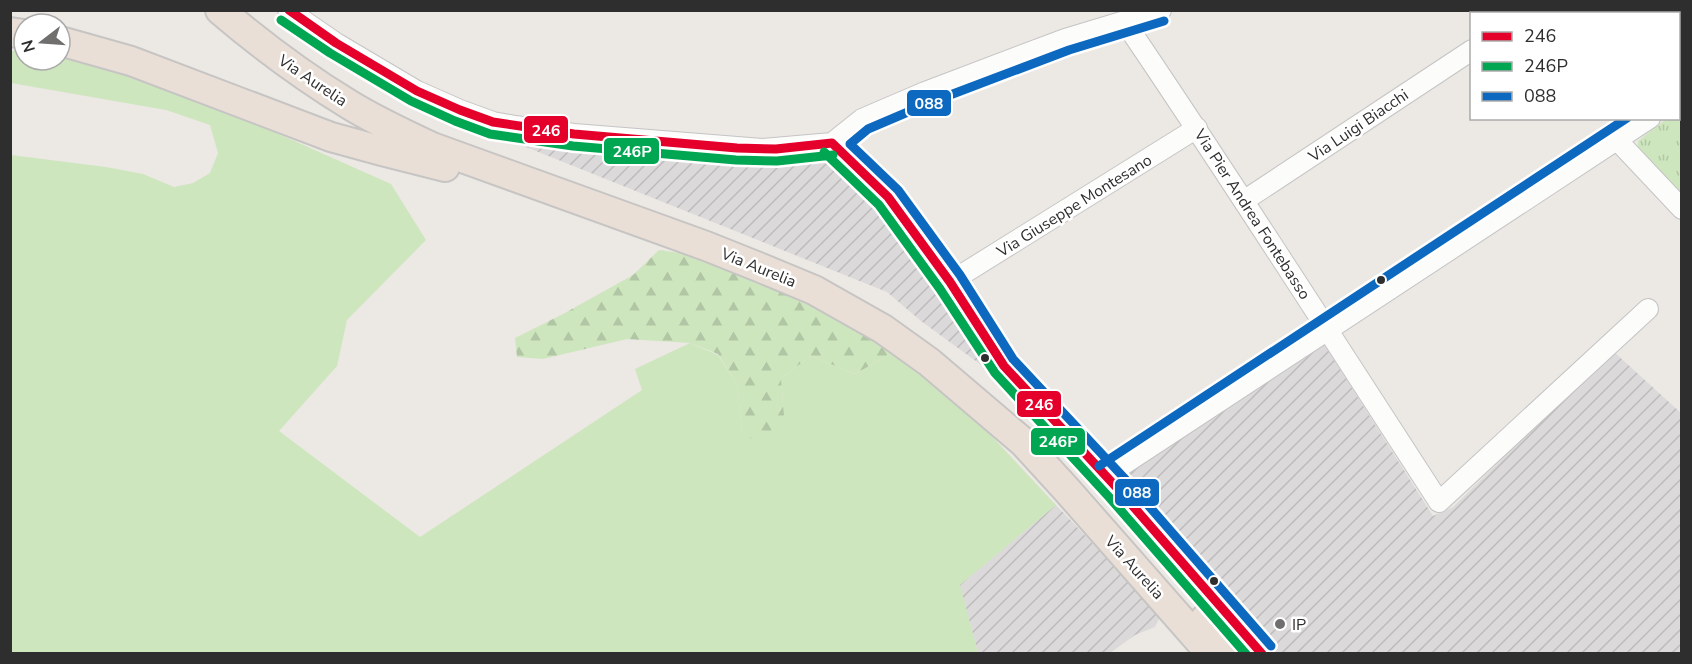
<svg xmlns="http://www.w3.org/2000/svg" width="1692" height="664" font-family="'Nunito Sans',sans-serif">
<defs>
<pattern id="industrial-furrows" width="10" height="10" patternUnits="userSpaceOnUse" patternTransform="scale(1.5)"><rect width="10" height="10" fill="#dcd9db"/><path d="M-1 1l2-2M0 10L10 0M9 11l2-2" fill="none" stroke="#bdbbbc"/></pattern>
<pattern id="forest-firs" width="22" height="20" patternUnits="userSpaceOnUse" patternTransform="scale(1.5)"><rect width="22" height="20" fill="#cee6be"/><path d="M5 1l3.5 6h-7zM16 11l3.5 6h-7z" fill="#b1c6a4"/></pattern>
<pattern id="park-tufts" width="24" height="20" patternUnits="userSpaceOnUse" patternTransform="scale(1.5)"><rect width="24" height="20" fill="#cee6be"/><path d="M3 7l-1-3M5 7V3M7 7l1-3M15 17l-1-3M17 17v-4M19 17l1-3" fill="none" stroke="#b1c6a4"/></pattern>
</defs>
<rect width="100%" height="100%" fill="#ece8e4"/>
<path fill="url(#industrial-furrows)" d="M511,141l255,21 62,-10 67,73 42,56 62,97 -78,-57 -34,-29z
M1324,344l109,172 20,-9 160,-156 68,62v240h-419l-143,-175z
M1056,505l105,110 -6,12 -20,8 -25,18h-132l-19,-68z"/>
<path fill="#cee6be" d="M10,51h14v9h36v-6h10l126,43 195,87 35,56 -79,80 -10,46 -58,65 141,106 222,-147 -7,-21 55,-26 28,12 19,29 5,46 42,-15 -3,-37 30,-22 44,18 39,-22 78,63 84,90 -96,80 18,68h-967v-498l95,12 37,7 31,13 19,-4 17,-10 8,-20 -8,-28 -44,-15 -155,-27z"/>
<path fill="url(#forest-firs)" d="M659,250l48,7 112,48 75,47 -39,22 -44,-18 -30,22 3,37 -25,31 -17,-16 -5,-46 -19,-30 -28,-11 -63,-4 -84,20 -26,-2 -2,-19 48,-24 70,-39z"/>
<path fill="url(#park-tufts)" d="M1681,109v91l-43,-51v-8l28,-22 12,-1 1,-7z"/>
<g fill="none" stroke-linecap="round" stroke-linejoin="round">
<g stroke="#c5c4c5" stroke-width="22">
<path id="minor" d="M288,10l48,33 81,48 43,19 33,12 22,4 59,8 188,15 70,-6 30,-24 63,-27 140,-53 96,-29
M1637,10l3,4
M1513,14l3,-4
M1124,21c108,159 211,321 315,481l209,-193
M1678,53l4,3
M1678,100l4,-2
M1617,140l65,69
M832,143l56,54 62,85 32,51 22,33 114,123 144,165
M1245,200l227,-150
M950,282l247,-154
M1106,476l544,-358"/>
</g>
<g stroke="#c6c5c4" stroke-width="32">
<path id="highway" d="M220,10c41,35 84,67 130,95 26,16 54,29 82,42l274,99 55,22 53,22 69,39 46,33 94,80 43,47 145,165
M10,32l14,2
M60,41l71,20 200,76 51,14 63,16
M1205,619l30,35"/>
</g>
<use href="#minor" stroke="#fcfcfb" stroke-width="20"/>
<use href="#highway" stroke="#eadfd6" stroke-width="28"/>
<g stroke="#fff" stroke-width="14">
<path id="bus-1" d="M289,10l47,33 81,48 43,19 33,12 81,12 163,14 39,1 56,-6
M832,143l56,54 62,85 54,84 114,123 144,165"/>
</g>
<g stroke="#fff" stroke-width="14">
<path id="bus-2" d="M281,20l49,33 81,48 44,20 35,13 83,12 163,14 41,1 56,-6
M824,152l55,53 61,84 55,84 114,124 137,157"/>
</g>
<g stroke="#fff" stroke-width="14">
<path id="bus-3" d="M1164,21l-95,29 -140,53 -61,26 -18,15 48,46 62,85 53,84 114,122 144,165
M1099,466l528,-348"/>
</g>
<use href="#bus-1" stroke="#e4002b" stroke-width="9"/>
<use href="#bus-2" stroke="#00a651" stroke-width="9"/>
<use href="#bus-3" stroke="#0c69bf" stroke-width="9"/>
</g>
<g fill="#2e2e2e" stroke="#fff" stroke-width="2">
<circle cx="1381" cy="280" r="5"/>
<circle cx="985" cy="358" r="5"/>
<circle cx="1214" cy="581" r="5"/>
</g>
<circle fill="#706f6e" stroke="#fff" stroke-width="2" cx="1280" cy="624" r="6"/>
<g text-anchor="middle" stroke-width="5" stroke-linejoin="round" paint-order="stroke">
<g font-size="16" fill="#2e2e2e" stroke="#fff">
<text transform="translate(313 80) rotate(34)" y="6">Via Aurelia</text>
<text transform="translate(1358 125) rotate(-34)" y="6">Via Luigi Biacchi</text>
<text transform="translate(1074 205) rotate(-32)" y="6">Via Giuseppe Montesano</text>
<text transform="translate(1253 214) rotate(57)" y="6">Via Pier Andrea Fontebasso</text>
<text transform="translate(759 267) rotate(22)" y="6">Via Aurelia</text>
<text transform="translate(1135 567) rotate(48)" y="6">Via Aurelia</text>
</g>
<g font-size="16" fill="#2e2e2e" stroke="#fff" text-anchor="start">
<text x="1292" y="630">IP</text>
</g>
</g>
<g stroke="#fff" stroke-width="2">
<rect x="906" y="89" width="46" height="28" rx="6" fill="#0c69bf"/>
<rect x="523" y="115" width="46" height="29" rx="6" fill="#e4002b"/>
<rect x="603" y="137" width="57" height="28" rx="6" fill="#00a651"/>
<rect x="1016" y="390" width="46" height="28" rx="6" fill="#e4002b"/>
<rect x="1030" y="427" width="56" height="29" rx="6" fill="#00a651"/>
<rect x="1114" y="478" width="46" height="29" rx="6" fill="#0c69bf"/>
</g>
<g font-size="16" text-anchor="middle" font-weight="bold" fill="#fff">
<text x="929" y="109">088</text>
<text x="546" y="136">246</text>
<text x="632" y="157">246P</text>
<text x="1039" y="410">246</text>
<text x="1058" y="447">246P</text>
<text x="1137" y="498">088</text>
</g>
<rect width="1692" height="664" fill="none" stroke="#2e2e2e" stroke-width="24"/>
<rect x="1470" y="12" width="210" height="108" fill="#ffffff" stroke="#ababab" stroke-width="1.5"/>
<rect x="1482" y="32" width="30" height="9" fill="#e4002b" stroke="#ababab" stroke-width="1.5"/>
<text x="1524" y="42" font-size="18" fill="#2e2e2e">246</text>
<rect x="1482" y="62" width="30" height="9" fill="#00a651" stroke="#ababab" stroke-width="1.5"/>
<text x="1524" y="72" font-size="18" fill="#2e2e2e">246P</text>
<rect x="1482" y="92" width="30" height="9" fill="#0c69bf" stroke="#ababab" stroke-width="1.5"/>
<text x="1524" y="102" font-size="18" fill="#2e2e2e">088</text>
<g transform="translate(42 42) rotate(253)"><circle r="28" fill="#ffffff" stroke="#ababab" stroke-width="1.5"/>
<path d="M0-4.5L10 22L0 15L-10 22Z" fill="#706f6e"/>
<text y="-9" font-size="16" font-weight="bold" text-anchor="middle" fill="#2e2e2e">N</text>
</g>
</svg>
